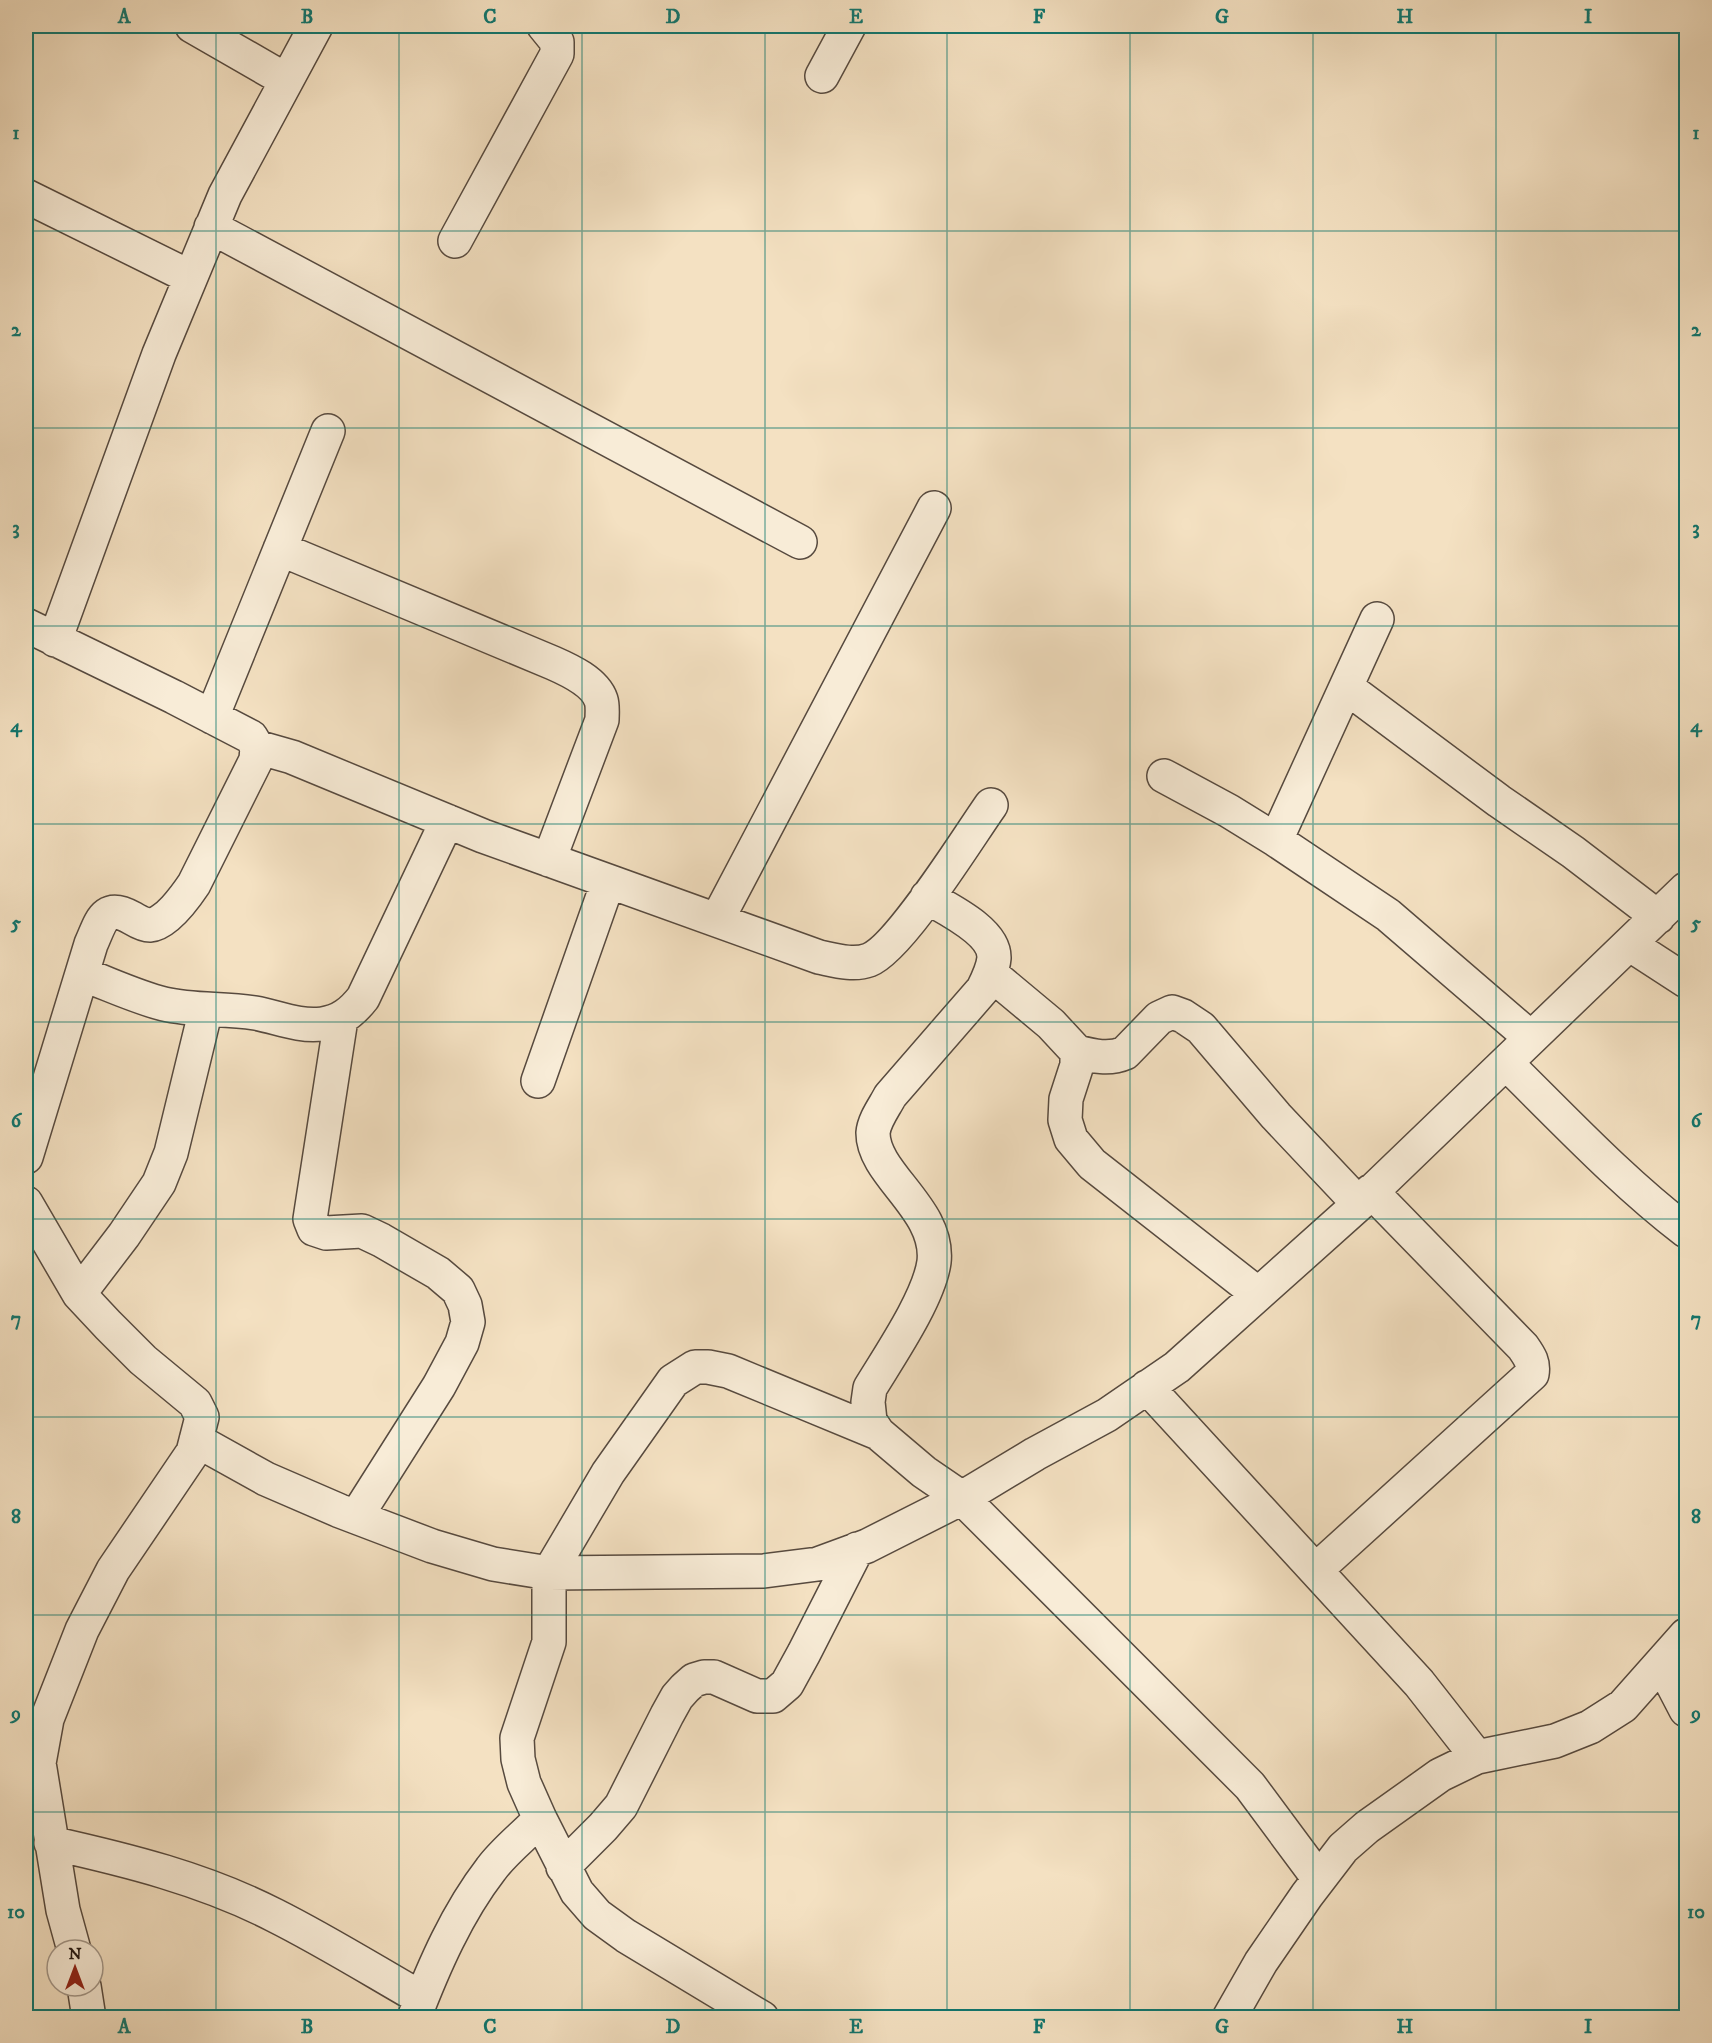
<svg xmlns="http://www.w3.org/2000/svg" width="1712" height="2043" font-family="'IM FELL DW Pica',serif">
<rect width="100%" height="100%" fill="#f4e1c2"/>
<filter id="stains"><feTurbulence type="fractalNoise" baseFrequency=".00333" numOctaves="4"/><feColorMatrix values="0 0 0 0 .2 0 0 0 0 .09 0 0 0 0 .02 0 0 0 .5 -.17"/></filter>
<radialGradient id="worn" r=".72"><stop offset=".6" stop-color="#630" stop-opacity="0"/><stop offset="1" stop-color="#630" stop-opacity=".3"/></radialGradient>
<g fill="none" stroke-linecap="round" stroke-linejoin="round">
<g stroke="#574a3f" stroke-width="36">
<path id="minor" d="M192,26l94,54
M822,76l27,-50
M26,196l164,81
M211,227l589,315
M455,241l102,-187v-12l-13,-16
M280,549l273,114c16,7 42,19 48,37 2,6 1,14 1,20l-53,140
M26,625l148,72 77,40 6,10 -1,13 -62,124c-8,12 -28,40 -44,41 -6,0 -13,-4 -18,-7 -28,-16 -31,4 -41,26l-65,213
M55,640l104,-286 66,-159 91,-169
M1346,687l153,114 74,51 85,65
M212,717l116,-286
M257,747l35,10 191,79 336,121c15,3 34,9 50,3 31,-12 100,-124 122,-155
M1164,776l65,35 47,29 112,75 143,123
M1276,840l101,-221
M927,897c20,12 68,34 67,61 -1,11 -6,21 -11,31l-93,107c-5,10 -16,24 -17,37 0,42 67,76 61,129 -5,36 -44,93 -64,126l-2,14 2,19 8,12 46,39 38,26 288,288 69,93
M717,920l217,-412
M1629,944l57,37
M82,974c27,10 54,23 82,30 29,7 61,4 91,9 22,4 44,14 67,11 18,-2 30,-12 41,-26l84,-177
M991,974l60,50 26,28v13l-11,34 -1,21 6,19 21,25 166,130
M341,1019l-31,200 4,10 12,4 36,-2 19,9 57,33 20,17 7,15 3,17 -6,21 -23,43 -83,131
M1077,1052c16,4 32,8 48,1l34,-35 13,-6 11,4 18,12 75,88 83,88
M1506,1063c58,57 115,118 180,168
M538,1081l70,-199
M26,1203l53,91 29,31 35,35 52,43 7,14 -9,35 -80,118 -31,60 -35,89 -8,44 24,147 11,40
M79,1294l45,-59 35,-52 12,-30 35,-144
M1147,1387l272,296 58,74
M196,1440l70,39 74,32 92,35 61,18 56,9 215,-2 54,-7 49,-18 95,-48 73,-44 72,-39 70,-48 182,-163 327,-315
M1316,1570l216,-196c2,-11 -2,-17 -9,-27l-152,-156
M1662,1664l24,46
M51,1843c76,17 153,36 223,72 50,25 98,55 147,83
M563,1867l40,-40 18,-21 46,-91 10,-18 8,-9 9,-8 10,-3h10l43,19h16l14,-12 17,-31 53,-104
M84,1986l5,32
M414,2018c20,-52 43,-105 77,-149 13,-18 33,-33 49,-50
M762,2018l-136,-82 -29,-21 -20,-23 -37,-73 -16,-36 -6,-24 -1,-21 32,-96v-69l59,-100 65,-92 22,-14h13l20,4 150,62
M1229,2018l32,-56 46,-67 36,-47 24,-21 73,-52 37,-18 78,-16 35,-14 33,-21 63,-71"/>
</g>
<use href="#minor" stroke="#f8ecd7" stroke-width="33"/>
</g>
<path fill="none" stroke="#0f766e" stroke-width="1.5" stroke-opacity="0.55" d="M216,26v1992M399,26v1992M582,26v1992M765,26v1992M947,26v1992M1130,26v1992M1313,26v1992M1496,26v1992M26,231h1660M26,428h1660M26,626h1660M26,824h1660M26,1022h1660M26,1219h1660M26,1417h1660M26,1615h1660M26,1812h1660"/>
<rect width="1712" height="2043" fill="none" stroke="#f4e1c2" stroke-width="66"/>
<g transform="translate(75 1968)"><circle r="28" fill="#f8ecd7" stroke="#a39789" stroke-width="1.5"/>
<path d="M0-4.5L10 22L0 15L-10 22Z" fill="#8f2418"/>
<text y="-9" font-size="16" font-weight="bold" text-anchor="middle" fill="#231813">N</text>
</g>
<rect x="33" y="33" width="1646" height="1977" fill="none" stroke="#0f766e" stroke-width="2"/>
<g font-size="20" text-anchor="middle" font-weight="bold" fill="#0f766e">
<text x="124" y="23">A</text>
<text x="307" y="23">B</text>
<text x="490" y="23">C</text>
<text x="673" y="23">D</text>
<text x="856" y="23">E</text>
<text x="1039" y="23">F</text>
<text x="1222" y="23">G</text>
<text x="1405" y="23">H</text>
<text x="1588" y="23">I</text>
<text x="16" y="139">1</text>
<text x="1696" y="139">1</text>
<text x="16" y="336">2</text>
<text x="1696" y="336">2</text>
<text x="16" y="534">3</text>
<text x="1696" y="534">3</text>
<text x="16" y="732">4</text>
<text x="1696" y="732">4</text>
<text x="16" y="929">5</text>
<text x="1696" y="929">5</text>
<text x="16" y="1127">6</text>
<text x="1696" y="1127">6</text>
<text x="16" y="1325">7</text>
<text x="1696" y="1325">7</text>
<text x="16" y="1523">8</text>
<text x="1696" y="1523">8</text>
<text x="16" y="1720">9</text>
<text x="1696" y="1720">9</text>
<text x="16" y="1918">10</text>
<text x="1696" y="1918">10</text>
<text x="124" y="2033">A</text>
<text x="307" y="2033">B</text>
<text x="490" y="2033">C</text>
<text x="673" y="2033">D</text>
<text x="856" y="2033">E</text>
<text x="1039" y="2033">F</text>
<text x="1222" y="2033">G</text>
<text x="1405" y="2033">H</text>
<text x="1588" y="2033">I</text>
</g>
<rect width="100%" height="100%" filter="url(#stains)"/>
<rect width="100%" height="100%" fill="url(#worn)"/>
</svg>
